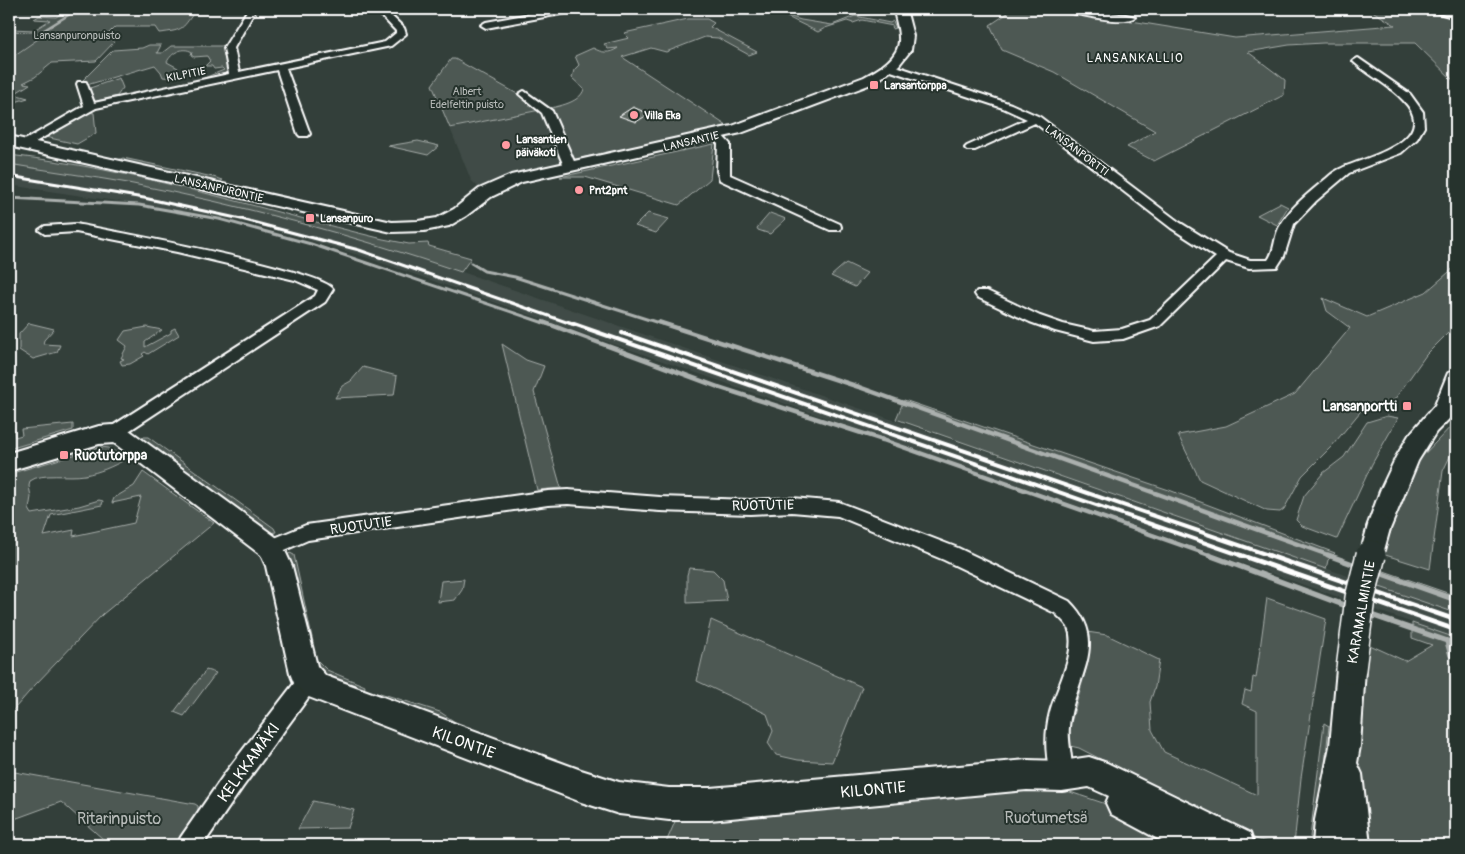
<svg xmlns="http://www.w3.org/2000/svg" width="1465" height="854" font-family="Pangolin,sans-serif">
<rect width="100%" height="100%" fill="#333f3a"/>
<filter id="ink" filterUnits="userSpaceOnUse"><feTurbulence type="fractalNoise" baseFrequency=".02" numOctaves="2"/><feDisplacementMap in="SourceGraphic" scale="10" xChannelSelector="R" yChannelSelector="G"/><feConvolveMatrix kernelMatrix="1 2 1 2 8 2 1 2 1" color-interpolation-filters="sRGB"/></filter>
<g filter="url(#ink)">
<path fill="#404c47" d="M9,31l22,1 14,3 -36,24z
M540,110l21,52 -53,12 -29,14 -8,-8 -21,-52z
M9,164l118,19 88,18 96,24 78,22 1067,366v25l-1094,-382 -100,-30 -46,-10 -207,-31z"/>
<path fill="#4d5853" stroke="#a6aca9" d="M69,9h128c-16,20 -11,21 -38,24l-4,-6h-40l-6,6 5,9 -18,19 -44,2 -17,14 -12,6 7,1 -16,10 14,4 -19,6v-45l35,-24 -13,-3 -22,-1v-6h7l-4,4 22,1 16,-10 -16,-1 5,-3 17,1z
M757,9h8l36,11 31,5 23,-9 35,7 3,-2 3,7 -4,1 1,-3 -31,-6 -9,3 -6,-2 -22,7 -7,4 -39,-19z
M991,9h67l177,29 160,-13 -26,-16h54l33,9v65l-41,-40h-92l-34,2 -41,7 37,28 -1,15 -130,66 -27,-14 28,-16 -101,-59 -52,-22 -12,-25 18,-12z
M688,19h19l7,4 -4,4 47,25 -8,3 -31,-17 -13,-1 -39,15 -15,-4 -29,9 105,69 -34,9 -132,27 -21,-52 -90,18 -18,-43 19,-26h4l66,37 20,14c13,-3 39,-6 43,-21l-12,-11 2,-8 5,-5 -4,-9 18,-8c9,5 16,6 25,0l-10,1 -4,-5 25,-6 -5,-5z
M149,45h12l-4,8h5l9,-7h55l4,27 -5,4 -31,5 30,-12 -2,-2 -8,1 -2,-3h-7l5,-5 -3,-5 -13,1 -3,-2 1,-3c-9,-6 -21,1 -25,10l11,6 -1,4 -5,6 -9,-1 -2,-5 -6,-7 -65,19h-5l-3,-3 31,-31 29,-2z
M119,78l4,10 -6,8 -24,6 -6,-13z
M89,112l5,1 2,20 -19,11 -32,-7z
M418,141l21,5 -11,9 -40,-9z
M714,144l-4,35 -31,26 -94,-28h-25z
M9,155c126,14 250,54 374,84l26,5 19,-1 1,3 42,12 -10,14c-109,-37 -219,-67 -333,-89 -39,-7 -79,-12 -119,-19z
M123,158l90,19 10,3 -3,2 -102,-22z
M1280,203l8,4 -11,18 -20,-10z
M648,213l21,6 -13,14 -21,-7z
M770,213l16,6 -16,15 -12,-4 -1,-2z
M846,263l21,10 -12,14 -24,-11z
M1456,266v59l-30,30 -34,48 -27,3 -33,40 -30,30 -18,33 -4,3 -13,-1 -67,-31 -22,-45 48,-9 69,-32 55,-66 -23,-17 -4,-13 44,19 59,-25z
M29,323l25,6 -10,11 -1,4 17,1 -3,7 -24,7 -14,-9v-16z
M147,327l15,3 -17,12v5l26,-14v-3l4,-2 4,7 -31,19 -3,-2 -3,2 2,2 -14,8 -8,1 -2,-4 4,-2 -3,-1 6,-12 -8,-6 6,-9z
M502,344l24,16 18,6 -10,26 27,96 -24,2z
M363,367l34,9 -3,19 -59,3 7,-12 9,-5z
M904,400l265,90 166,63 -7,7 -2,9 -430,-150z
M1387,416l11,2 -26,46 -35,75 -35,-13 -6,-6 8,-24 19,-23 21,-16 23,-35z
M1456,421v23l-13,27 -13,98 -51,-16 35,-88z
M73,424v6l-64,19v-19h5l1,7 7,-2 -1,-6z
M144,437h4l126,91 2,4 -7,1 -128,-92z
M101,447l8,1 17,11c-14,8 -26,13 -41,16 -17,3 -43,-3 -55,6l-1,5 2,11 -2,12 3,5 47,-8 20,-6 4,1 -1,4 -51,10 -7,21 30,-6 -1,6 61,-13 7,-26 -29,6 2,-5 20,-12 9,-14 71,51 -111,91 -68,71 -26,30v-241z
M290,553l4,2 19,87 -8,4 -19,-90z
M689,568l24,2 10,10 4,21 -40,2v-28z
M1381,570l75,26v17l-85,-29z
M464,579l-2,11 -7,10 -17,2 3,-21z
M1267,598l59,21 -25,159 -7,67h-16l-22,-6 -177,-91 -13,-3 -3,-19h7l18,-64 -2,-12 1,-18 20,3 52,25 -4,27 -5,15 2,28 12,22 93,43v-84l-15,-7 3,-14 6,2 2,-15 3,1z
M711,620l151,67 -30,75 -34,-2 -22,-5 -8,-12 5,-12 -6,-17 -70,-33z
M1412,623l44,15v207h-92l-8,-90 5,-114 44,20 27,-16 -20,-7z
M314,657l13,13 38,16 -1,5 -38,-9 -15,-23z
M206,670l10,3 -32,43 -10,-4z
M380,693l60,19 21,14 -83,-31z
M1324,723l5,3 -12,114 -7,-3z
M9,771l186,33 3,2v5l-22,34h-72l-1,-6 -42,-37 -52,19z
M1043,787l18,2 42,14 78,42h-516l12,-28z
M313,801l41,9 -6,18 -50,1z"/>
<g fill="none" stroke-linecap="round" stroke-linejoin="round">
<path stroke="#abb0ae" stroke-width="2.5" d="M41,32l37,-23"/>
<path stroke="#abb0ae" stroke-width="3" d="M9,198l130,7 80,14 92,25 236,80
M471,263l13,8 31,6 147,47"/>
<path stroke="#abb0ae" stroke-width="4.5" d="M543,322l175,65 165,53 329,116
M658,322l201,65 472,169"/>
<path stroke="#abb0ae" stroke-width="5.5" d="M1209,555l140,52
M1328,555l30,11
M1377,572l79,28
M1368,614l88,30
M1447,641l4,14 5,2"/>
</g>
<path fill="#5f6964" stroke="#fff" d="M633,107l16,7 -13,8 -17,-6z"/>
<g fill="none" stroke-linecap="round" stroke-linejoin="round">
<g stroke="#fff" stroke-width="4">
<path id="street" d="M248,9h8l-22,39 5,24 146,-30 11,-9v-2l-21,-22h9l20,19 2,6 -15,12 -105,22 24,66 -2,2h-8l-2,-2 -21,-64 -181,38 -68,38 -4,1 -6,-3 66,-38 -7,-22 1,-2h8l8,21 135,-29 -5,-26z
M558,9h17l-4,3 -85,16 -5,-3 5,-3z
M735,9h9l-5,3z
M1062,9c9,0 69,5 73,8 -12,9 -54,-3 -69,-5z
M1358,58l52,36 13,18 1,15 -7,12 -16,14 -52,20 -33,28 -22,23 -10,32 -7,11 -28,1 -23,-7 -66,65 -37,13 -29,2 -39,-10 -25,-9 -53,-25 -2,-3 2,-3h10l53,25 23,8 31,7 28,-2 28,-9 66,-63 -45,-29 -136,-105 -60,27h-8l-2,-2 2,-2 60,-27 -24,-11 -118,-39 -1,-2 5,-3 4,1 118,39 29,13 139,105 50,31 21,7h18c7,-9 6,-22 11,-32 10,-20 31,-36 48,-50 4,-4 10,-8 15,-10 25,-11 100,-28 61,-68 -14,-15 -33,-24 -48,-37l-2,-2z
M524,91l28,20 24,55 -2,2h-8l-2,-2 -22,-53 -23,-19z
M716,132l4,1 10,11v31l110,49 1,3 -1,3h-10l-110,-50 -3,-9 1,-27 -8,-9z
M76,224c36,7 244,45 257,65l-8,13 -207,136 -6,2 -6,-2 -2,-4 2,-4 209,-134 3,-6 -23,-10 -118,-28 -101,-20 -31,2 -6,-4 6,-4z
M568,490l92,7 90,3 42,-2 47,4 119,46 111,53c43,42 4,78 0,126 -2,18 7,42 1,57l-8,3 -8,-3c-9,-22 -10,-49 -4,-72 6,-23 28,-61 18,-85 -3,-5 -9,-10 -13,-14l-111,-53 -106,-44 -46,-4 -42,2 -90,-3 -92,-7 -20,1 -240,35 -37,16 -6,-2 -3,-6 3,-6 41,-17 242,-34z
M309,670l7,3 3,7 -3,7 -74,101 -39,57h-26l4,-8 45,-65 76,-99z"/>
</g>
<g stroke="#fff" stroke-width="4">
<path id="secondary" d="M894,9h12l7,27 -2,14 -12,15 -25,18 -133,50 -219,49 -31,15 -25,19 -17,10 -25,5 -32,1 -383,-86v-10l383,86 26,-1 19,-3 17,-9 25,-20 32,-14 221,-49 132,-49c15,-8 37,-20 35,-40 0,-9 -4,-19 -5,-28z
M1433,9l23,1v8l-21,-6z
M1456,370v42l-20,20 -18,29 -30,73 -9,3 -9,-3 -3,-7 13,-36 16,-34 13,-22 26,-30 13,-32z
M112,425l17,5 151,110 12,26 25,100 9,10 255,94 38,12 50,6h41l317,-28 35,1 27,-4 18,6 143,70 4,12h-85l-58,-31 -5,-11 3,-7 -20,-9 -27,4 -35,-1 -317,30h-41l-50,-6 -38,-12 -275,-106 -12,-13 -4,-10 -24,-107 -5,-11 -147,-112 -15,1 -90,27v-18l90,-27z
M1351,656l10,3 4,10 -5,77 -3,17 5,11 8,71h-57l2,-25 15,-74 7,-77 4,-10z"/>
</g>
<use href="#street" fill="#26332d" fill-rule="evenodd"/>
<use href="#secondary" fill="#26332d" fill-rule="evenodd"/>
<path stroke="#fff" stroke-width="3" d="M9,176l135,22 97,21 118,31 213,74"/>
<path stroke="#fff" stroke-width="4" d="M568,322l675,234
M622,333l649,223"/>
<path stroke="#fff" stroke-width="5" d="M1240,555l216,75
M1267,555l189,65"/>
<g stroke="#fff" stroke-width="26" stroke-linecap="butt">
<path id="secondary-bridge-far1" d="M1371,556l8,-29"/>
</g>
<g stroke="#fff" stroke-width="32" stroke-linecap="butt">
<path id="secondary-bridge" d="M1351,669l9,-71 11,-43"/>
</g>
<use href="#secondary-bridge-far1" stroke="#26332d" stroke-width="22"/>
<use href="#secondary-bridge" stroke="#26332d" stroke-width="29"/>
</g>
</g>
<g fill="#ff9aa2" stroke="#26332d" stroke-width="2">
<rect x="869" y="80" width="10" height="10" rx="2.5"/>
<circle cx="634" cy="115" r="5"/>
<circle cx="506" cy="145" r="5"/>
<circle cx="579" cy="190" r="5"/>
<rect x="305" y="213" width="10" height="10" rx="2.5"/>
<rect x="1402" y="401" width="10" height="10" rx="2.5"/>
<rect x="59" y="450" width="10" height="10" rx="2.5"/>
</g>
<g text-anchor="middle" stroke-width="4" stroke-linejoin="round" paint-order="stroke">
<g font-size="11" fill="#b8bcba" stroke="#26332d">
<text x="77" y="39">Lansanpuronpuisto</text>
<text x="467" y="95">Albert<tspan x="467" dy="13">Edelfeltin puisto</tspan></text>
</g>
<g font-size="11" fill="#fff" stroke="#26332d">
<text transform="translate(186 74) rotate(-11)" y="4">KILPITIE</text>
<text transform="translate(691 141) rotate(-13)" y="4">LANSANTIE</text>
<text transform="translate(1077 150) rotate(37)" y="4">LANSANPORTTI</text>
<text transform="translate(219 188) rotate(13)" y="4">LANSANPURONTIE</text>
</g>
<g font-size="11" font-weight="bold" fill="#fff" stroke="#26332d" text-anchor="start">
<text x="884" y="89">Lansantorppa</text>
<text x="644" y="119">Villa Eka</text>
<text x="516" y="143">Lansantien<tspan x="516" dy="13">päiväkoti</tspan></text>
<text x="589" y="194">Pnt2pnt</text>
<text x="320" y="222">Lansanpuro</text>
</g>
<g font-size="12" letter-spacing="1" fill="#fff" stroke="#26332d">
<text x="1135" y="62">LANSANKALLIO</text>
</g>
<g font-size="14" font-weight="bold" fill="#fff" stroke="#26332d" text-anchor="end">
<text x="1397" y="411">Lansanportti</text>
<text x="74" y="460" text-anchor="start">Ruotutorppa</text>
</g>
<g font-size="14" fill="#fff" stroke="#26332d">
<text transform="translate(763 505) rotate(-1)" y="5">RUOTUTIE</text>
<text transform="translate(361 525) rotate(-8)" y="5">RUOTUTIE</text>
<text transform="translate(1361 612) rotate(-80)" y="5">KARAMALMINTIE</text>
</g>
<g font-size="16" fill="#fff" stroke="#26332d">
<text transform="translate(464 742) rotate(20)" y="6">KILONTIE</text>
<text transform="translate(248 762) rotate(-54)" y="6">KELKKAMÄKI</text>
<text transform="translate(873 789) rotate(-5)" y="6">KILONTIE</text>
</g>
<g font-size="16" fill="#b8bcba" stroke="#26332d">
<text x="1046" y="823">Ruotumetsä</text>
<text x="119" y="824">Ritarinpuisto</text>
</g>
</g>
<rect width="1465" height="854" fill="none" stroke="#26332d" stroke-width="30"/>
<rect x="15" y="15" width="1435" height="824" fill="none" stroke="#fff" stroke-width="2" filter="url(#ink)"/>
</svg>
